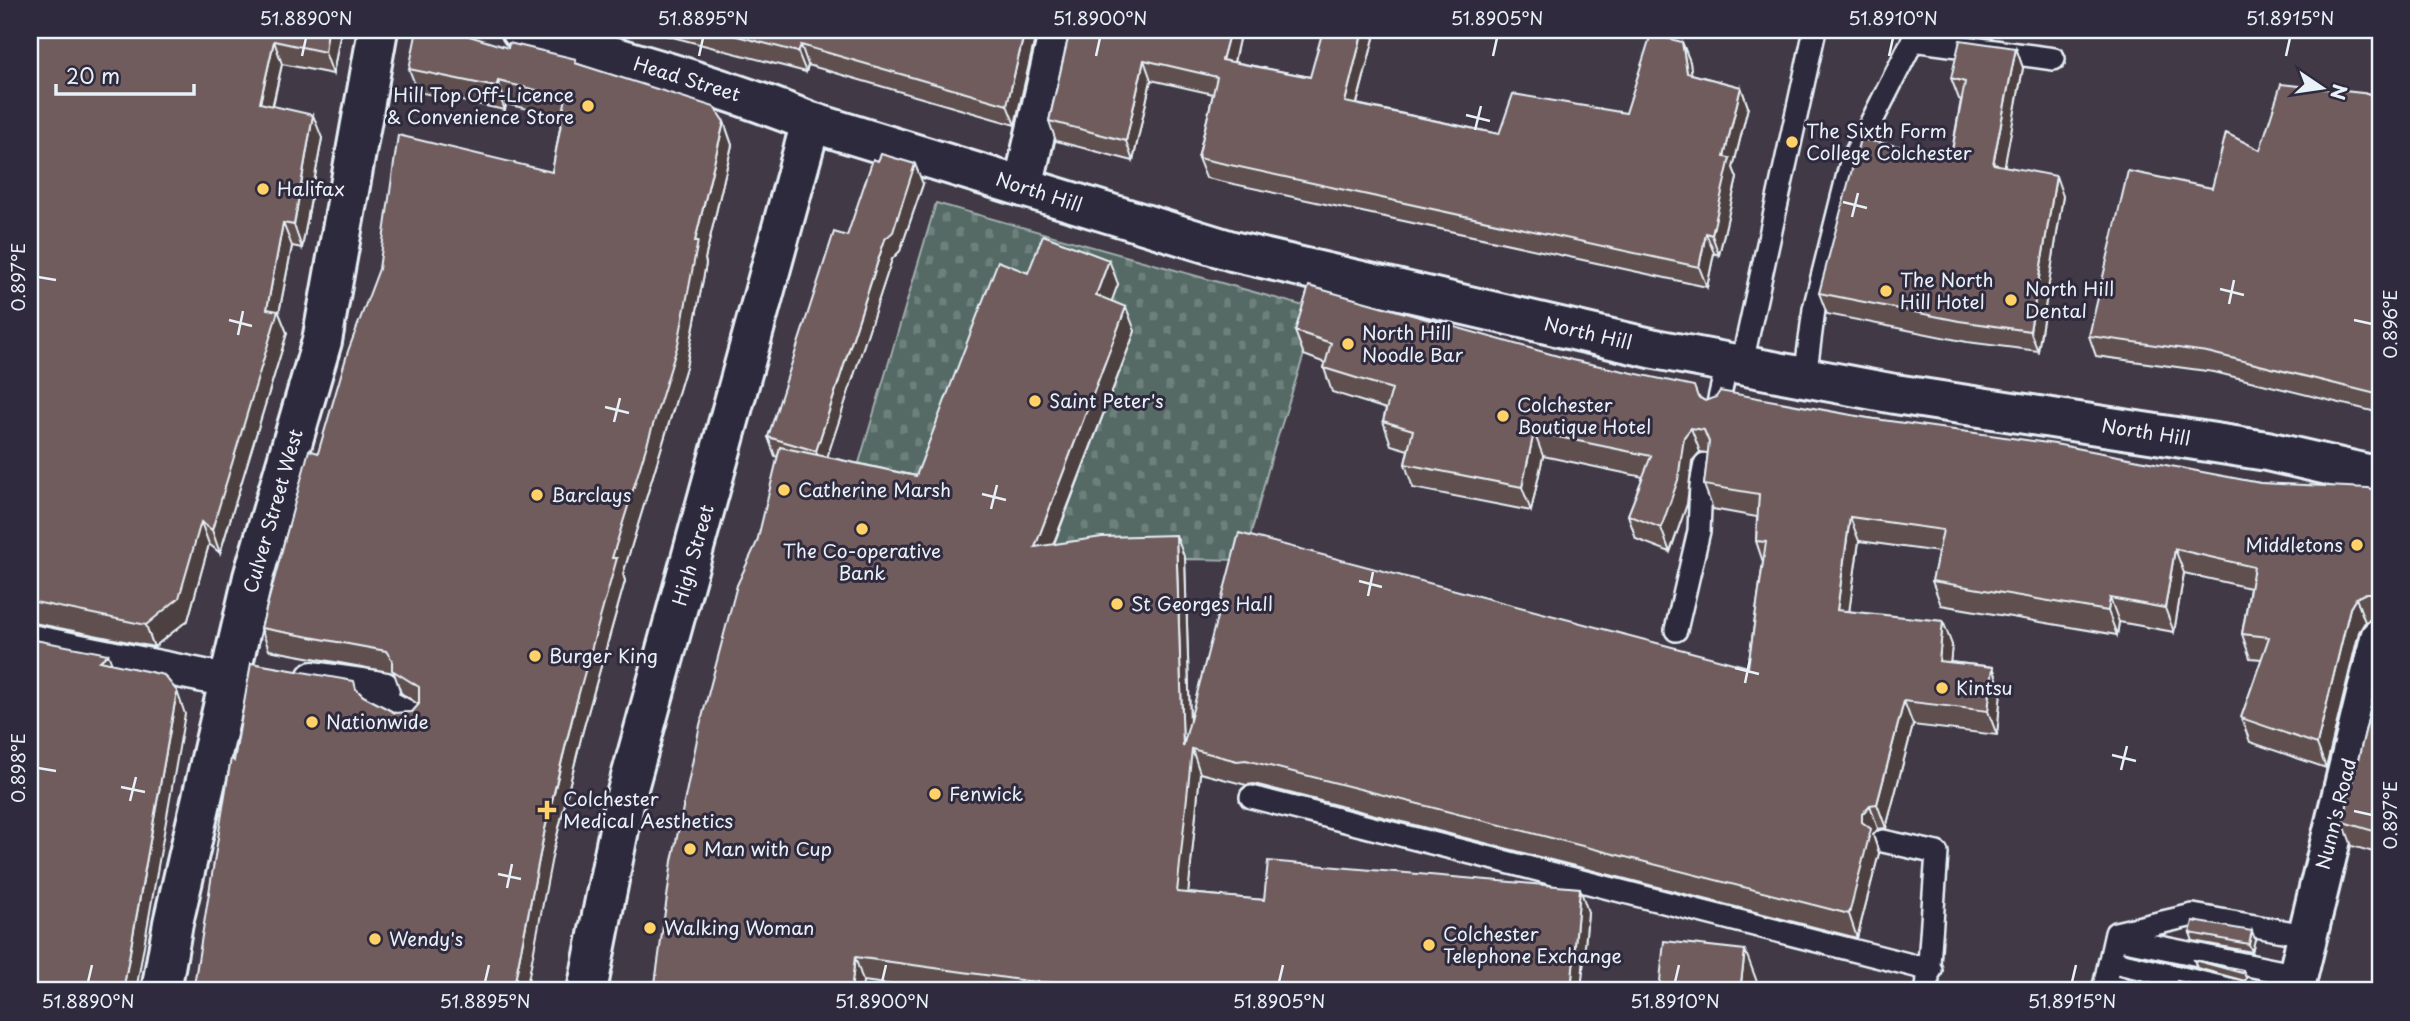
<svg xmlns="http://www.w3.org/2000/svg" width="2410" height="1021" font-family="'Playpen Sans',sans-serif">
<defs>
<pattern id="cemetery-stones" width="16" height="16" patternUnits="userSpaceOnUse" patternTransform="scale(1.75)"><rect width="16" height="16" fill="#566a65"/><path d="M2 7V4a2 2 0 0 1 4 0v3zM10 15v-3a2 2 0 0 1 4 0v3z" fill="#6e807c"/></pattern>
</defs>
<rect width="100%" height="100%" fill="#423946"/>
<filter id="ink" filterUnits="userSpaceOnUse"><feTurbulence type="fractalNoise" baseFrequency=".0143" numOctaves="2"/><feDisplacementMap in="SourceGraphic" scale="14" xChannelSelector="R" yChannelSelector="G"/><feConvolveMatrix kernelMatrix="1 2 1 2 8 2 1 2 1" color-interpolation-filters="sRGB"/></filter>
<g filter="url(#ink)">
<path fill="url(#cemetery-stones)" stroke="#9faeae" stroke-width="2" d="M936,203l382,107 -46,145 -28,105 -59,-1 -105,7 -147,-81 -74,-22z"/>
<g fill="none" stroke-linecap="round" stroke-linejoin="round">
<g stroke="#e8f1f8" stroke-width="26">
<path id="service" d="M1741,367l74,-337
M1805,378l9,-69 37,-147 62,-122 141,19
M1716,412l11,-48
M1676,630l23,-99 2,-47 4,-20
M1251,797l680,173
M1883,841l54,12 -10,138
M2115,938l182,37
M2110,961l127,30
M2104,985l29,6
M2103,991l13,-58 77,-18 112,20"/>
</g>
<g stroke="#e8f1f8" stroke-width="37">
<path id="pedestrian" d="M30,641l199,40
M313,678l70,10 -3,15 31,16"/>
</g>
<g stroke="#e8f1f8" stroke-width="44">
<path id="minor" d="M1023,187l36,-157
M161,991l12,-68 80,-346 69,-236 56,-311
M2294,991l86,-353"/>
</g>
<g stroke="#e8f1f8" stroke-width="44">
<path id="tertiary" d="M521,30c97,28 196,54 290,92l421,129 423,98 240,45 372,57 113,26
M587,991l38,-192 186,-677"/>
</g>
<use href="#service" stroke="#2f2a3d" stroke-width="21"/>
<use href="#pedestrian" stroke="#2f2a3d" stroke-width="32"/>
<use href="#minor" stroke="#2f2a3d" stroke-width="38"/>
<use href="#tertiary" stroke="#2f2a3d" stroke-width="38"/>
</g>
<path fill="#5f4f4f" stroke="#e8f1f8" stroke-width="2" d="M30,30h311l-8,44 -51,-10 -9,42 49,32 -20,110 -10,-2 -13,67 8,20 -67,220 -11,-9 -21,76 -34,27 -120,-24 -4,1z
M651,30h386l-22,95 -207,-60 -2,7 -145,-38z
M1070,30h171l-7,32 76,15 64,-39 -17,66 142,30 127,-21 56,-71 8,20 1,12 50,13 7,20 -15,61 4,10 -18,77 -5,-2 -7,34 -501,-109 -8,-20 15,-64 -62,-14 -18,81 -77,-20 -7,-20z
M508,48l70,16 146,58 8,23 -27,114 1,5 -20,103 -63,207 2,7 -42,149 -30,122 -319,-91 124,-70 5,5 32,17 17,-1 7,-7 -18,-12 -7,-20 -125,-23 -8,-22 57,-175 234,-281 10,-55 -56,-13 -1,6 -87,-18 -9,-23z
M2016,48l7,20 -19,98 59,30 -25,155 -71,-9 -140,-28 -8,-21 132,-137 10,-56 -2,-1 -8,-21z
M2380,95v318l-166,-41 -118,-16 -7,-20 123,-148 48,-38z
M923,184l-23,67 -8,8 -65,198 89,19 112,-203 90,11 -7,17 24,30 -81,213 131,15 5,160 558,-52 15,-105 -7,-21 1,-24 -44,-8 -9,-24 4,-32 -8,-1 -8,9 -5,43 -17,48 -34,-13 -8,-24 15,-38 -100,-21 -12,55 -118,-23 -8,-24 3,-14 -17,-5 -8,-24 3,-12 -54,-17 -8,-24 1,-5 -21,-8 -9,-24 404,66 6,4 163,17 392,65 120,8v126h-5l-10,5 -6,10 -33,136 -76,-26 -9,-24 21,-59 -12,-1 -8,-24 8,-46 -66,-15 -10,59 -55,-10 -2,13 -176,-30 -9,-24 7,-29 -80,-11 -10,70 103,34 -2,17 43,5 8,24 -4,44 -84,-10 -27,103 -8,1 -5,6 6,18 -22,85 -603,-154 -8,1 -46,-12 -12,120 76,7 324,12 -7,79h-646l-72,-10 -1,10h-208l124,-534 -3,-1 -7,-19 79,-201z
M2380,670v184l-28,-8 -9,-24z
M2190,933l65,6 -3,13 -59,-11z
M2194,960l49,10 3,8 -1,3 -48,-13z"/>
<path fill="#4e4040" stroke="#e8f1f8" stroke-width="2" d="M328,30h13l-8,44 -8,-22z
M1025,30h12l-22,95 -8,-20z
M1230,30h11l-11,50 -8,-20z
M1363,30h7l4,8 -22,84 -7,-20z
M274,41l8,23 -14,61 -8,-22z
M1682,42l8,20 4,31 -7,-20z
M801,45l7,20 -2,7 -8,-20z
M2016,48l7,20 -22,117 -8,-21z
M1144,60l7,20 -18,81 -7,-20z
M498,81l8,23 -1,6 -9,-23z
M1741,87l7,20 -15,61 4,10 -18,77 -7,-20 12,-78z
M313,115l9,23 -20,110 -8,-23z
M724,122l8,23 -27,114 1,5 -20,103 -63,207 2,7 -42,149 -30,122 -27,139h-13l32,-162 67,-271 83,-317z
M915,164l8,20 -23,67 -8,8 -69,211 -7,-19 69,-212z
M2056,176l7,20 -25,155 -8,-20z
M283,223l9,23 -13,67 8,20 -67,220 -8,-23 55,-221z
M1706,233l8,20 -7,34 -8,-20z
M1109,260l9,24 -13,35 -9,-24z
M1126,307l9,24 -92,240 -8,-24z
M1691,428l9,24 -8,9 -5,43 -17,48 -9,-24 23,-91z
M1534,432l9,24 -12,55 -9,-24z
M1850,517l9,24 -13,93 -9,-24z
M201,522l8,22 -21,76 -34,27 -8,-22z
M1176,535l9,24 6,199 1,-9 8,24 -14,143 -9,-24 6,-145z
M2175,549l9,24 -10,59 -9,-24z
M2110,598l9,24 -2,13 -9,-24z
M2356,598l9,24 -6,10 -33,136 -9,-24 33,-136z
M1943,621l9,24 -4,40 -9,-24z
M108,654l9,23 -17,-16z
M1993,667l8,24 -4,44 -9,-24z
M177,691l8,23 -49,277h-13z
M1904,701l9,24 -27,103 -9,-24z
M1870,805l8,24 -5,6 6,18 -22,85 -8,-24 13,-92v-8z
M1580,888l8,24 -7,79h-10z
M2252,931l3,8 -3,13 -3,-8z
M1745,950l12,32 -1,9h-16z
M855,957l8,24 -1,10h-11z"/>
<path fill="#6f5c5c" stroke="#e8f1f8" stroke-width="2" d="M30,30h298l-3,22 -51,-11 -14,62 53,12 -19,110 -11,-2 -16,86 11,2 -66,219 -11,-8 -22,76 -33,27 -116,-24z
M417,30h33l58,18 1,-5 67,16 -1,4 139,44 10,15 -29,119h3l-20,103 -66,214h5l-42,149 -30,122 -32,162h-320l38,-233 3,3 17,-98 103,18 2,8 7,7 32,17 17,-1 7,-8v-17l-27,-17v-10l-6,-9 -125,-23 48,-178 9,3 30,-102 31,-82 19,-134 154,37 14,-75 -68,-16 -2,6 -87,-18z
M714,30h311l-18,75 -206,-60 -3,7z
M1070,30h160l-8,30 88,17 13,-47h40l-18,72 154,32 14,-40 113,19 25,-79 31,8 5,31 54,14 -17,70 6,1 -18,77 -6,-2 -7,34 -501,-109 19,-81 -73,-17 -18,81 -77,-20z
M1960,40l56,8 -23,116 63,12 -26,155 -71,-10 -140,-28 41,-154 91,17 14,-74 -14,-4z
M2281,84l99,11v300l-173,-43 -118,-16 39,-165 84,17 14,-55 34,17z
M881,154l34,10 -22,68 -8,7 -69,212 -48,-14 66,-205 13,4 26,-77 5,2z
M1043,235l66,25 -13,35 30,12 -91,240 67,-10 74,-2 7,212 56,-214 509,134 18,-125 -10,-1 3,-47 -55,-9 5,-43 -5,-12 -13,-2 -7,9 -6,43 -17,48 -33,-13 23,-59 -117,-24 -12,55 -117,-23 8,-34 -30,-9 9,-32 -68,-21 7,-25 -36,-12 14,-45 263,74 122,26 4,11 7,4 11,-4 4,-6 148,27 187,26 205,39 108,5 12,3v104l-4,-2h-10l-10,5 -6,10 -33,136 -76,-26 28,-81 -27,-3 12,-67 -79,-18 -10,59 -55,-10 -2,13 -176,-30 11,-51 -93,-13 -13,93 106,11 -4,40 54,6 -5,44 -84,-10 -27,103 -7,1 -8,9v8l9,7 -22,85 -603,-154 -9,1 -45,-12 -15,143 87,8 4,-39 312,27 -9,103h-411l-133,-10 -172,-24 -4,34h-197l18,-130 28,-136 37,-140 20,-43 23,-95 136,29 82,-215 30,12z
M30,639l78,15 -8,7 64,14 13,16 -54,300h-93z
M2380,670v163l-37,-11z
M2193,921l59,10 -3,13 -59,-11z
M1664,941l81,9 -5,41h-81z
M2194,960l49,10 -1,3z
M2177,981l46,10h-48z"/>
</g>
<path fill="none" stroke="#e8f1f8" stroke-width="2.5" d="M302,56l4,-18M699,56l4,-18M1096,56l4,-18M1493,56l4,-18M1889,56l4,-18M2286,56l4,-18M1466,115l24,6M1475,130l6,-24M1843,202l24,6M1852,217l6,-24M38,277l18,3M2220,289l24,6M2229,304l5,-24M229,320l23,6M2354,320l18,4M238,335l5,-24M605,407l24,6M614,422l6,-24M982,494l24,6M991,509l6,-24M1359,581l23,6M1368,596l5,-24M1735,668l24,6M1745,683l5,-24M2112,755l24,6M38,768l18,3M2121,770l6,-24M121,787l24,5M130,801l6,-24M2354,811l18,4M498,874l23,5M507,888l5,-24M88,982l4,-17M485,982l4,-17M882,982l4,-17M1279,982l4,-17M1675,982l4,-17M2072,982l4,-17"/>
<g fill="#ffd166" stroke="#2f2a3d" stroke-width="2.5">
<circle cx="588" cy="106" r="7"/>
<circle cx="1792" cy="142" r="7"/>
<circle cx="263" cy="189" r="7"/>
<circle cx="1886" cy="291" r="7"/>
<circle cx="2011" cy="300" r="7"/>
<circle cx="1348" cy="344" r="7"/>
<circle cx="1035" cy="401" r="7"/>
<circle cx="1503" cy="416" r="7"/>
<circle cx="784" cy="490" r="7"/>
<circle cx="537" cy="495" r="7"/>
<circle cx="862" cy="529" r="7"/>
<circle cx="2357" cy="545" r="7"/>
<circle cx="1117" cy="604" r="7"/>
<circle cx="535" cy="656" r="7"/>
<circle cx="1942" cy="688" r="7"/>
<circle cx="312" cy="722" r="7"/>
<circle cx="935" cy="794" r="7"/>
<path d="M543.5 799.5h7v7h7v7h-7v7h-7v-7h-7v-7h7z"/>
<circle cx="690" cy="849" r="7"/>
<circle cx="650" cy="928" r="7"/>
<circle cx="375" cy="939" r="7"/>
<circle cx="1429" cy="945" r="7"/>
</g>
<g text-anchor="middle" stroke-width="6" stroke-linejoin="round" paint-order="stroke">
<g font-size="19" fill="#e8f1f8" stroke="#2f2a3d">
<text transform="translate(687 79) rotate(17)" y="7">Head Street</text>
<text transform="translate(1039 192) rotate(18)" y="7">North Hill</text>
<text transform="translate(1588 333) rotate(13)" y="7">North Hill</text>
<text transform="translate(2146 432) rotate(9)" y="7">North Hill</text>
<text transform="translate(273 511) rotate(-74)" y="7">Culver Street West</text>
<text transform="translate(693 555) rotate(-74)" y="7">High Street</text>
<text transform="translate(2336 814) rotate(-76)" y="7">Nunn's Road</text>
</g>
<g font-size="19" fill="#e8f1f8" stroke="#2f2a3d" text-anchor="start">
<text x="574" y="102" text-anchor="end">Hill Top Off-Licence<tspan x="574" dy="22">&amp; Convenience Store</tspan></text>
<text x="1806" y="138">The Sixth Form<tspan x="1806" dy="22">College Colchester</tspan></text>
<text x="277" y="196">Halifax</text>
<text x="1900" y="287">The North<tspan x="1900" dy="22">Hill Hotel</tspan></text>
<text x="2025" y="296">North Hill<tspan x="2025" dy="22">Dental</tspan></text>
<text x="1362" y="340">North Hill<tspan x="1362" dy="22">Noodle Bar</tspan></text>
<text x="1049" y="408">Saint Peter's</text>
<text x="1517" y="412">Colchester<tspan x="1517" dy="22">Boutique Hotel</tspan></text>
<text x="798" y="497">Catherine Marsh</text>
<text x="551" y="502">Barclays</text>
<text x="2343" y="552" text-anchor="end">Middletons</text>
<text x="862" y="558" text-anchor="middle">The Co-operative<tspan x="862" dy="22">Bank</tspan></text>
<text x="1131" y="611">St Georges Hall</text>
<text x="549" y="663">Burger King</text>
<text x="1956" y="695">Kintsu</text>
<text x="326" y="729">Nationwide</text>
<text x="949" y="801">Fenwick</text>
<text x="563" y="806">Colchester<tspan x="563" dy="22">Medical Aesthetics</tspan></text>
<text x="704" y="856">Man with Cup</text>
<text x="664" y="935">Walking Woman</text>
<text x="1443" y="941">Colchester<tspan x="1443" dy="22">Telephone Exchange</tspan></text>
<text x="389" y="946">Wendy's</text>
</g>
</g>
<rect width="2410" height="1021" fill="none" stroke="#2f2a3d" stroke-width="77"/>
<g transform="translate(2322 88) rotate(103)" stroke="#2f2a3d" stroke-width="5" paint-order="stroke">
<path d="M0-5L12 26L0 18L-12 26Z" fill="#e8f1f8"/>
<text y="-10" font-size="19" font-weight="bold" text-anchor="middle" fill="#e8f1f8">N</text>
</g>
<path d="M56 84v10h138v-10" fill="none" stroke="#e8f1f8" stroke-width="3.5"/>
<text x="66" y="84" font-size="21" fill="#e8f1f8" stroke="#2f2a3d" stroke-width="5" paint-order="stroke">20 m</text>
<rect x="38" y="38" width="2334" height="944" fill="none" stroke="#e8f1f8" stroke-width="2.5"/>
<g font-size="18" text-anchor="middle" fill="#e8f1f8">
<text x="306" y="25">51.8890°N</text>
<text x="703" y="25">51.8895°N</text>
<text x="1100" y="25">51.8900°N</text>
<text x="1497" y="25">51.8905°N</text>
<text x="1893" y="25">51.8910°N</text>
<text x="2290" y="25">51.8915°N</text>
<text transform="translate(19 277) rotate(-90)" y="6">0.897°E</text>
<text transform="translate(2391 324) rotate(-90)" y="6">0.896°E</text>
<text transform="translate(19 768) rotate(-90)" y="6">0.898°E</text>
<text transform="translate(2391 815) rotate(-90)" y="6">0.897°E</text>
<text x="88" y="1008">51.8890°N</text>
<text x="485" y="1008">51.8895°N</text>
<text x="882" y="1008">51.8900°N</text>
<text x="1279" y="1008">51.8905°N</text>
<text x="1675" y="1008">51.8910°N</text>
<text x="2072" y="1008">51.8915°N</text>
</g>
</svg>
